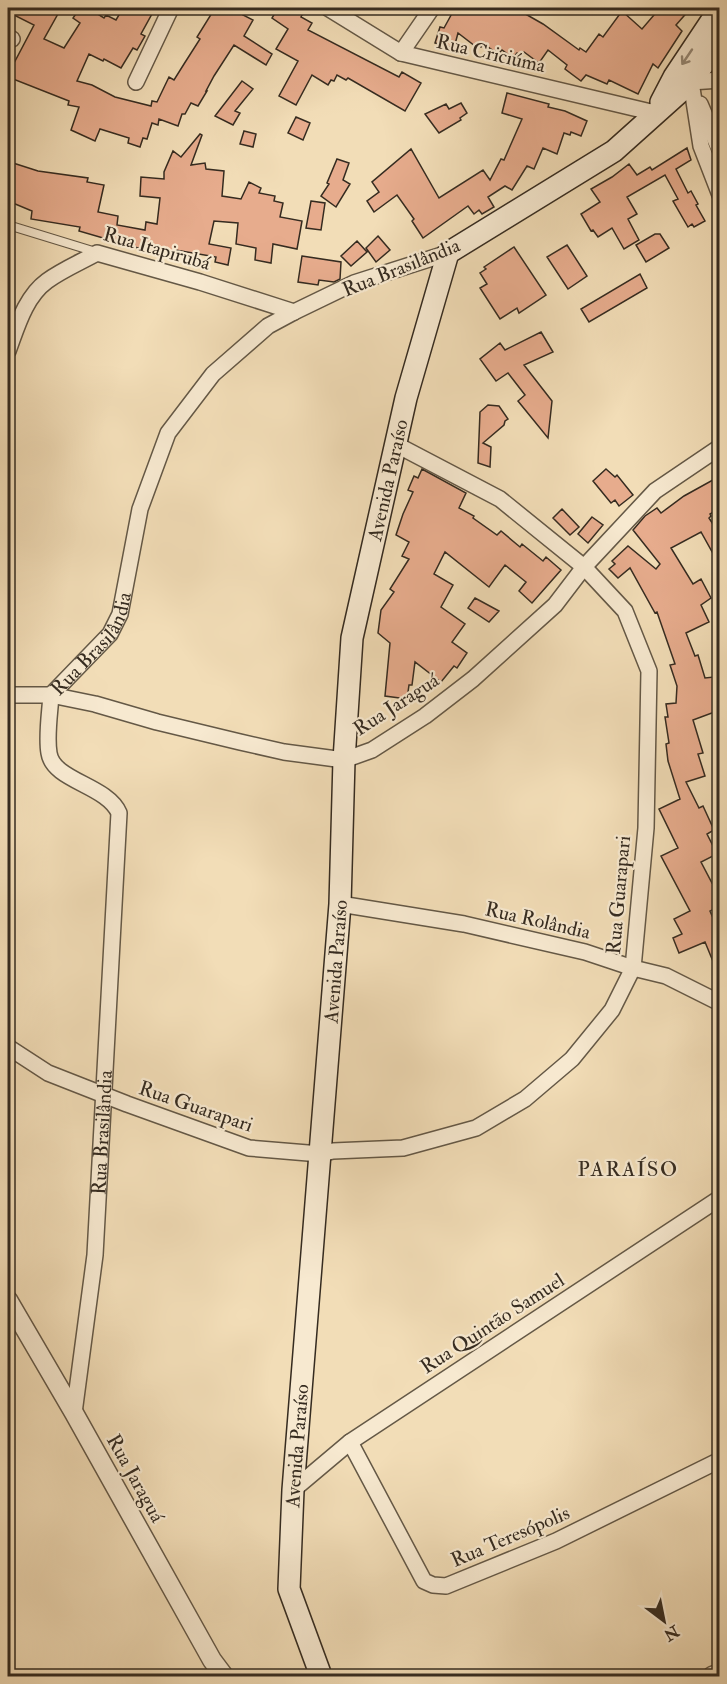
<svg xmlns="http://www.w3.org/2000/svg" width="727" height="1684" font-family="'IM FELL Double Pica',serif">
<rect width="100%" height="100%" fill="#f2ddb7"/>
<filter id="stains"><feTurbulence type="fractalNoise" baseFrequency=".00333" numOctaves="4"/><feColorMatrix values="0 0 0 0 .2 0 0 0 0 .09 0 0 0 0 .02 0 0 0 .5 -.17"/></filter>
<radialGradient id="worn" r=".72"><stop offset=".6" stop-color="#630" stop-opacity="0"/><stop offset="1" stop-color="#630" stop-opacity=".3"/></radialGradient>
<path fill="#e7ac8d" stroke="#352b20" stroke-width="1.5" d="M8,8h44l7,4 -15,27 20,9 16,-25 -7,-5 7,-10h8l16,10 2,-3 10,5 7,-12h21l9,4 -12,22 4,2 -8,14 -4,-2 -12,20 -17,-9 -1,2 -14,-7 -12,27 15,4 23,12 36,9 1,-5 5,1 12,-25 5,3 10,-16 16,-25 -3,-2 18,-29h32l-4,7 10,5 -9,16 28,18 -6,11 -32,-20 -20,31 -8,15h1l-9,15 -7,-3 -6,11h-3l-4,12 -19,-7 -1,6 -6,-2 -5,16 -4,-1 -3,9 -12,-4 1,-5 -29,-9 -5,12 -24,-11 8,-23 -11,-2 1,-4 -61,-24v-17l6,3 20,-38 -26,-13z
M278,8l9,4 2,-4h17l-5,9 11,6 -4,7 91,47 3,-5 19,11 -16,28 -57,-33 -2,2 -9,-5 -3,6 -3,-1 -3,5 -16,-10 -16,30 -17,-9 19,-35 -22,-12 12,-20 -16,-11z
M455,8h60l28,16 36,26 1,-2 6,4 13,-18 4,3 19,-26 20,18 18,-21h31l-15,17 6,6 -24,37 -5,-4 -15,30 -29,-14 -2,4 -21,-9 -5,6 -16,-12 2,-4 -19,-15 -9,13 -15,-11 -3,4 -4,-3 -4,5 -11,-8 -2,2 -3,-3 -2,3 -11,-8 -3,3 -4,-3 -2,2 -17,-13 -4,15 -19,-5 5,-16 4,1z
M242,81l11,8 -18,22 5,2 -7,12 -18,-9z
M507,93l42,11 -1,3 17,4 22,10 -6,15 -10,-4 -1,3 -6,-2 -7,21 -14,-6 -9,21 -7,-3 -15,24 -7,-4 -17,11 6,10 -12,7 -3,-4 -5,4 -6,-8 -45,32 -11,-17 2,-2 -17,-24 -23,17 -7,-11 12,-9 -7,-10 39,-33 28,49 44,-28 7,10 11,-21 3,1 18,-41 -20,-6z
M461,103l6,10 -7,5 1,2 -22,13 -14,-19 21,-10 3,5z
M296,117l14,6 -7,17 -15,-7z
M244,131l12,3 -3,13 -13,-3z
M200,134l2,1 -11,30 14,-2 1,6 18,2 -2,25 19,3 8,-17 12,6 -2,5 16,3 -1,5 9,2 -3,14 22,4 -5,28 -24,-5 -2,19 -16,-3 1,-12 -20,-4 2,-21 -24,-2 -5,23 22,4 -3,17 -13,-3 1,-5 -40,-7 -1,6 -41,-9 -55,-16 1,-4 -49,-8 1,-8 -24,-10v-30l2,-9 28,9 50,7 -1,4 17,3 -6,27 20,4 -1,9 28,5 1,-8 11,2 3,-26 -20,-2 1,-19 23,2v-7l9,-21 8,6z
M687,148l4,12 -15,9 12,24 3,-2 7,13 -2,1 9,16 -11,6 -2,-3 -4,3 -15,-26 5,-2 -13,-24 -38,22 10,17 -9,5 11,21 -15,9 -12,-21 -14,9 -5,-7 -2,1 -10,-17 19,-12 -9,-13 21,-12 17,-13 8,11 13,-8 2,3z
M337,159l12,4 -6,17 7,4 -14,23 -15,-11 8,-12 -2,-1z
M311,201l14,2 -4,27 -15,-2z
M655,234h5l9,14 -23,14 -10,-17z
M378,236l12,14 -14,12 -10,-14z
M357,241l10,11 -16,14 -10,-10z
M567,245l20,31 -19,13 -21,-32z
M514,247l32,48 -27,18 -2,-5 -17,11 -20,-31 7,-4 -7,-11 6,-4 -2,-2z
M302,256l39,6 -1,17 -6,3 -15,-2 -1,5 -20,-3z
M640,274l7,14 -58,34 -8,-13z
M541,332l12,20 -29,13 28,36 -4,37 -30,-37 7,-6 -17,-22 -12,8 -16,-22 20,-16 5,7z
M488,405l11,1 9,13 -3,2 -1,4 -21,18 8,4 -1,20 -12,-4 2,-51z
M422,469l44,24 -7,15 15,8 -1,2 24,17 4,-4 19,16 2,-3 21,17 3,-4 15,13 -29,33 -13,-12 7,-9 -21,-17 -16,22 -44,-35 -11,22 19,11 -12,22 24,17 -13,18 15,11 -10,15 -3,-2 -13,16 -26,-20 -3,23h-3l-2,14 -22,-3 5,-53 -12,-10 3,-23 13,-18 -4,-3 19,-30 -7,-3 7,-14 -13,-7 7,-21 10,-22 -5,-2 6,-14 4,2z
M606,469l9,8 2,-2 16,20 -14,11 -4,-6 -4,3 -18,-22z
M720,476v32l-10,6 1,2 -2,2 11,17v31l-19,-34 -30,16 22,36 8,-5 10,19 -10,7 8,17 -23,11 9,23 3,-1 7,23 9,-1 2,19 4,-1v15l-27,10 10,33 -5,1 7,22 -19,6 13,26 4,-2 11,24 -7,4 8,16 -2,1 2,4 -14,7 11,21 8,-3v26l-10,5 10,23 -1,42 -14,-34 -26,11 -6,-15 9,-4 -8,-15 16,-8 -29,-55 17,-8 -19,-39 21,-10 -12,-38 -2,-17 3,-1 -4,-26h3l-2,-13 10,-1 1,-17 -7,-21 5,-1 -18,-52 -2,1 -25,-45 -12,10 -9,-9 6,-5 -3,-3 16,-15 28,23 4,-5 -27,-34 12,-14 12,-8 4,5 23,-17z
M562,509l17,18 -9,8 -17,-17z
M592,517l11,8 -15,18 -10,-9z
M475,598l24,13 -10,11 -21,-14z"/>
<g fill="none" stroke-linecap="round" stroke-linejoin="round">
<g stroke="#645846" stroke-width="10">
<path id="service" d="M8,225l88,27"/>
</g>
<g stroke="#645846" stroke-width="18">
<g id="minor">
<path d="M328,8l73,45 254,60"/>
<path d="M8,37l4,2"/>
<path d="M401,53l31,-45"/>
<path d="M136,82l35,-74"/>
<path d="M691,82l10,64 19,49"/>
<path d="M691,82l29,-2"/>
<path d="M700,104l20,47"/>
<path d="M8,351c9,-24 17,-54 39,-70 15,-11 34,-19 50,-28l103,29 94,30"/>
<path d="M8,695h43l44,9 62,18 83,20 44,10 60,8 28,-10 53,-34 48,-37 82,-74 29,-38 71,-76 65,-44"/>
<path d="M340,904l124,20 121,28 48,16 33,8 54,27"/>
<path d="M8,1047l40,26 79,31 122,44 71,6 13,-3 70,-3 73,-20 49,-29 47,-40 40,-49 21,-42 13,-140 3,-157 -24,-60 -41,-44 -84,-68 -105,-55"/>
<path id="s1" d="M74,1413l21,-158 24,-442c-12,-28 -66,-32 -70,-60 -3,-17 1,-41 2,-58l59,-61 10,-20 20,-105 28,-76 45,-59 55,-48 26,-14 60,-29 94,-30"/>
<path d="M350,1442l74,139 9,4 13,1 110,-45 164,-81"/>
<path d="M293,1490l57,-48 370,-244"/>
</g>
</g>
<g stroke="#645846" stroke-width="21">
<path id="tertiary" d="M8,1300l66,113 138,247 12,16
M712,1676l8,-3"/>
</g>
<g stroke="#352b20" stroke-width="24">
<g id="secondary">
<path d="M661,102l13,-25 46,-69"/>
<path id="s2" d="M321,1676l-32,-87 4,-99 47,-586 4,-144 8,-122 54,-240 42,-145 166,-102 77,-69 29,-42"/>
</g>
</g>
<use href="#service" stroke="#f7e9d0" stroke-width="8"/>
<use href="#minor" stroke="#f7e9d0" stroke-width="15"/>
<use href="#tertiary" stroke="#f7e9d0" stroke-width="18"/>
<use href="#secondary" stroke="#f7e9d0" stroke-width="21"/>
</g>
<defs><path id="oneway-shaft" d="M-6 0H5M1.5-3L5.5 0L1.5 3" fill="none" stroke-width="1.6" stroke-linecap="round" stroke-linejoin="round" transform="scale(1.5)"/></defs>
<use stroke="#968a78" href="#oneway-shaft" transform="translate(687 57) rotate(124)"/>
<g text-anchor="middle" stroke-width="4.5" stroke-linejoin="round" paint-order="stroke">
<g font-size="20" fill="#352b20" stroke="#f7e9d0">
<text transform="translate(491 53) rotate(13)" y="7">Rua Criciúma</text>
<text transform="translate(157 248) rotate(16)" y="7">Rua Itapirubá</text>
<text transform="translate(401 267) rotate(-22)" y="7">Rua Brasilândia</text>
<text dy="7" stroke="none"><textPath href="#s2" startOffset="1208">Avenida Paraíso</textPath></text>
<text dy="7" stroke="none"><textPath href="#s1" startOffset="822">Rua Brasilândia</textPath></text>
<text transform="translate(396 704) rotate(-33)" y="7">Rua Jaraguá</text>
<text transform="translate(618 895) rotate(-85)" y="7">Rua Guarapari</text>
<text transform="translate(538 920) rotate(13)" y="7">Rua Rolândia</text>
<text dy="7" stroke="none"><textPath href="#s2" startOffset="722">Avenida Paraíso</textPath></text>
<text transform="translate(196 1106) rotate(19)" y="7">Rua Guarapari</text>
<text dy="7" stroke="none"><textPath href="#s1" startOffset="282">Rua Brasilândia</textPath></text>
<text transform="translate(492 1323) rotate(-33)" y="7">Rua Quintão Samuel</text>
<text dy="7" stroke="none"><textPath href="#s2" startOffset="236">Avenida Paraíso</textPath></text>
<text transform="translate(136 1478) rotate(61)" y="7">Rua Jaraguá</text>
<text transform="translate(510 1536) rotate(-23)" y="7">Rua Teresópolis</text>
</g>
<g font-size="21" letter-spacing="1.5" fill="#352b20" stroke="#f7e9d0">
<text x="628" y="1176">PARAÍSO</text>
</g>
</g>
<rect width="727" height="1684" fill="none" stroke="#f2ddb7" stroke-width="30"/>
<rect x="9" y="9" width="709" height="1666" fill="none" stroke="#352b20" stroke-width="3"/>
<rect x="15" y="15" width="697" height="1654" fill="none" stroke="#352b20" stroke-width="1.5"/>
<g transform="translate(664 1621) rotate(148)" stroke="#f7e9d0" stroke-width="4.5" paint-order="stroke">
<path d="M0-4.5L10 22L0 15L-10 22Z" fill="#352b20"/>
<text y="-9" font-size="16" font-weight="bold" text-anchor="middle" fill="#352b20">N</text>
</g>
<rect width="100%" height="100%" filter="url(#stains)"/>
<rect width="100%" height="100%" fill="url(#worn)"/>
</svg>
